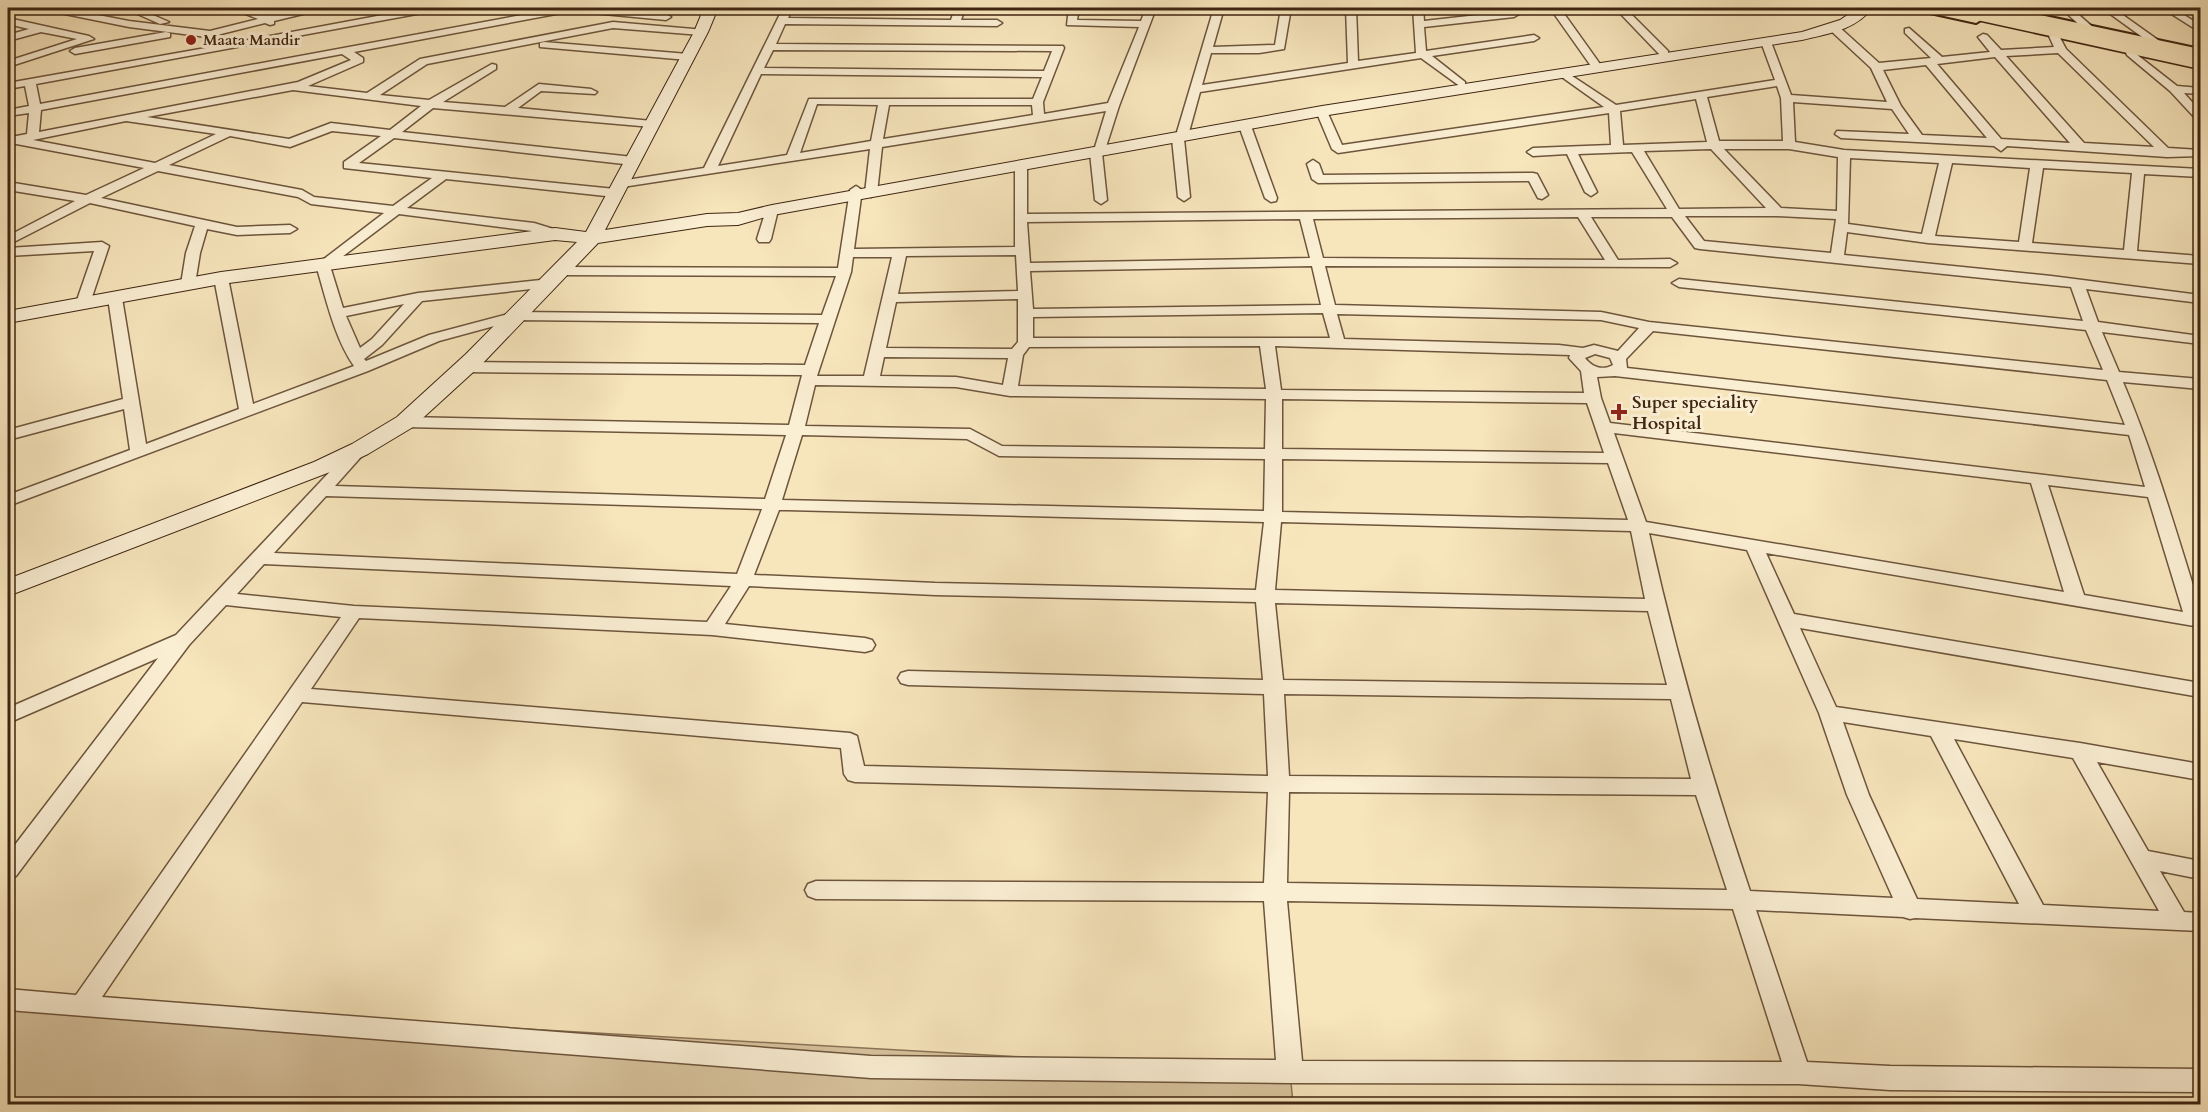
<svg xmlns="http://www.w3.org/2000/svg" width="2208" height="1112" font-family="Cardo,serif">
<rect width="100%" height="100%" fill="#f7e5bc"/>
<filter id="stains"><feTurbulence type="fractalNoise" baseFrequency=".00333" numOctaves="4"/><feColorMatrix values="0 0 0 0 .2 0 0 0 0 .09 0 0 0 0 .02 0 0 0 .5 -.17"/></filter>
<radialGradient id="worn" r=".72"><stop offset=".6" stop-color="#630" stop-opacity="0"/><stop offset="1" stop-color="#630" stop-opacity=".3"/></radialGradient>
<path fill="#d8c49f" stroke="#8c7458" stroke-width="1.5" d="M8,1000l1282,72 3,32h-1285z"/>
<g fill="none" stroke-linecap="round" stroke-linejoin="round">
<g stroke="#6d553c" stroke-width="3">
<path id="street" d="M45,8h17l67,13 81,10 48,-12 -22,-9 -1,-2c14,0 27,8 37,7 19,-2 37,-9 56,-7l-54,13v3l-4,1 -5,-2 -48,12 10,9 193,-36h18l-5,3 -397,73 4,20 520,-96h37l69,6 5,3 -5,3 -94,-9 -218,41 9,6v4l-55,24 59,7 53,-34 193,-37 92,8 1,2 -5,3 -88,-7 -186,36 -47,31 49,5 63,-36 4,1v4l-53,33 62,5 34,-23 52,5 6,3 -2,2 -54,-3 -23,17 134,13 6,3 -6,3 -219,-19 -31,24 231,25 6,4 -6,4 -239,-27 -35,25 256,26 6,4 -6,4 -169,-18 -39,29 127,15 26,8 2,3 -7,4 -23,-7 -133,-17 -69,52 13,42 75,-15 132,-14 7,4 -7,4 -128,14 -40,44 -18,14 2,2 63,-26 87,-23 306,3 14,-39 -275,-1 -7,-4 7,-4 277,1 12,-78 6,-4 6,4 -8,59 161,-2v-81l6,-4 6,4v48l640,-5 -35,-57 -54,2 19,38 -6,4 -6,-4 -18,-38 -34,2 -6,-4 6,-4 78,-3 -2,-32 -271,40 -6,-4 -16,-38 2,-2h8l16,36 262,-38 -45,-32v-4l4,-1 53,35 159,-25 -14,-38 5,-3 5,3 20,53 96,7 -16,-34 -41,-38v-4h8l41,37 52,-5 -26,-25v-4l4,-1 33,29 48,-5 -12,-15 5,-3 4,1 14,15 53,-3 -5,-11 9,-2 8,15 102,99 32,2v6l-33,1 -160,-11 -6,5 -7,-5 -153,-8 -6,-4 2,-3 72,3 -17,-25 -99,-7 2,40 49,8 356,19v8l-56,-3 -7,77 63,5v8l-272,-21 -81,-11 -3,23 207,21 149,19v8l-114,-14 12,33 102,14v8l-98,-12 17,40 81,7v10l-77,-7c31,73 53,149 77,226v19l-434,-74 28,61 406,69v14l-400,-69 36,79 244,36 120,21v16l-103,-18 51,89 52,10v18l-40,-8 24,41 16,1v18l-285,-13 -5,1 -7,-2 -147,-7 51,152 83,4 310,3v23l-310,-2 -92,-6 -508,-1 -419,-5 -863,-68v-21l68,6 265,-378 -115,-12 -37,40 -173,231 -8,3v-25l150,-196 -150,65v-15l168,-73 178,-189h12l2,3 -33,37 430,13 21,-64 -381,-8 -8,-5 8,-5 384,8 13,-50 -337,-3 -8,-5 8,-5 340,3 14,-42 -303,-3 -77,21 -71,30 -360,135v-11l122,-45 -6,-41 -116,31v-10l115,-31 -15,-101 2,-3h10l2,3 24,146 93,-35 -25,-131 2,-3h10l2,3 25,126 101,-38c-20,-29 -28,-68 -38,-101l68,-52 -73,-9 -13,-7 -140,-26 -57,27 136,29 53,-2 7,4 -7,4 -53,2 -30,-6 -7,24 -5,31 -7,4 -7,-4 5,-31 9,-27 -105,-23 -82,42v-9l67,-35 -67,-11v-8l78,13 58,-27 -133,-25v-6l16,-3 2,-21 -21,3v-6l21,-4 -4,-20 -17,3v-6l209,-37 -10,-9 -78,-10 -79,-16zM2058,53l96,94 -70,-4 -78,-87zM342,54l9,6 -53,22 -259,50 2,-22zM1995,57l75,86 -69,-4 -64,-75zM1926,65l61,73 -65,-3 -21,-29 -18,-36zM1777,86l4,12 2,43h-64l-12,-44zM293,90l128,16 -31,24 -59,-7 -42,16 -142,-22zM1696,99l11,43 -84,3 -3,-34zM126,121l90,13 -61,29 -122,-23zM332,131l49,5 -37,26v6l88,10 -39,28 -79,-9 -12,-7 -133,-25 61,-29 60,11zM1711,149l55,59 -87,1 -35,-58zM1724,149h65l49,8 -1,54 -56,-3zM1850,158l89,5 -17,71 -74,-10zM1952,163l78,5 -11,74 -84,-6zM2043,168l89,5 -8,77 -92,-7zM1685,216h92l59,3 -5,34 -127,-12zM1578,217l27,43 -282,-2 -10,-39zM1591,217h81l23,31 5,1 371,38 12,34 -404,-42 -7,4 7,4 407,43 17,40 -454,-48 -48,-10 -266,-7 -10,-39 345,1 7,-4 -7,-4 -52,1zM1300,219l10,39 -280,5 -3,-41zM1016,255l2,36 -120,3 8,-38zM853,257h39l-28,119h-47l34,-104zM1312,266l9,39 -288,4 -3,-38zM1018,299v43l-6,7 -126,-1 10,-46zM404,304l-32,35 -12,9 -14,-32zM1323,313l7,25h-297v-21zM1337,314l264,6 38,8 -21,23 -24,-6 -11,3 -24,-3 -215,-6zM1653,331l454,49 18,45 -498,-57 -1,-9zM1260,346l6,43 -248,-3 5,-31 6,-8zM1275,346l295,9 -1,3 12,13 3,22 -303,-3zM1595,354l15,4 3,7c-11,6 -21,2 -28,-7zM884,357l124,1 -5,27 -47,-8 -76,-1zM1615,376l514,59 16,52 -535,-64 -9,-25 -4,-21zM815,385l141,2 54,9 256,3 -1,50 -263,-3 -32,-17 -165,-3zM1282,399l305,4 17,50 -322,-4zM1614,433l417,50 33,109 -418,-70zM802,435l165,4 32,17 266,3 -1,52 -482,-11zM1282,459l326,4 20,57 -346,-8zM2048,485l100,12 35,115 -99,-17zM326,496l436,13 -25,65 -463,-21zM779,510h8l477,12 -8,68 -321,-7 -181,-8zM1281,522l350,9 14,68 -370,-9zM1649,533l98,17 72,163 28,82 46,103 -143,-7c-40,-118 -74,-237 -101,-358zM264,564l467,22 -24,36 -353,-16 -117,-12zM749,586l186,9 321,7 7,78 -355,-9 -7,2 -3,5 3,5 7,2 356,9 4,82 -404,-10 -7,-30 -7,-3 -539,-44 48,-71 353,17 153,17 7,-2 3,-5 -3,-5 -7,-2 -140,-14zM1275,603l373,8 19,74 -384,-5zM1284,694l387,5 20,80 -402,-3zM302,702l539,46 3,26 4,6 7,2 413,10 -4,91 -448,-2 -8,3 -3,6 3,6 8,3 448,2 12,159 -405,-4 -769,-59zM1843,722l88,14 88,168 -102,-5 -48,-104zM1954,739l119,19 86,153 -116,-6zM1289,792l407,3 31,95 -440,-7zM1287,901l446,8 49,153 -480,-1z
M124,8h13l32,14 -9,2z
M783,8h10l-5,10 163,2 4,-12h10l-4,12h36l5,3 -5,3 -212,-2 -9,20 287,2 1,2 -21,54 1,12 64,-11 31,-76 -72,-2 2,-17h10l-2,12 64,1 5,-13h10l-37,98 -14,44h-8l-2,-3 11,-36 -224,36 -5,46 -6,4 -6,-4 5,-44 -254,39 -2,-3 6,-4 84,-13zM773,50l279,1 -8,20 -280,-3zM761,74l281,3 -9,22h-224l-22,56 -69,11zM817,104l61,1 -7,36 -71,12zM889,105h143l1,10 -150,24z
M1214,8h10l-11,39 62,-2 6,-37h10l-7,41 -25,4h-48l-9,32 146,-22 -2,-55h10l2,53 58,-8 -3,-45h10l1,13 90,-10 5,3 -5,3 -90,10 2,24 108,-16 5,3 -5,3 -102,15 33,26v4l-4,1 -40,-29 -221,34 -11,40 -6,4 -4,-2 -2,-2z
M1550,8h10l40,56 -1,2h-8z
M1615,8h10l43,43v4h-8z
M2061,8h10l25,22 -9,2z
M2102,8h11l52,37 -9,2z
M2162,8h11l27,17v7z
M8,18l81,18 5,3 -86,28v-6l69,-22 -36,-7 -33,9v-6l21,-6 -21,-5z
M166,32l4,1v4l-95,17 -5,-3 5,-3z
M544,42l144,12 5,3 -5,3 -148,-13v-4z
M2131,50l46,36 23,2v6l-16,-1 16,18v9l-4,-1 -26,-28 -43,-36 -1,-2z
M1245,122l6,4 26,72 -1,3 -5,1 -6,-4 -26,-72z
M1178,135l6,4 6,58 -6,4 -6,-4 -6,-58z
M1096,149l6,4 5,47 -6,4 -6,-4 -5,-47z
M1313,160l6,4 4,11 210,-2 4,1 11,21 -6,4 -4,-1 -9,-17 -211,2 -6,-4 -5,-15z
M772,206l6,4 -7,29 -2,3h-10l-2,-3 9,-29z
M102,242l7,4 -19,57 -7,4 -7,-4 18,-52 -86,5v-8z"/>
</g>
<g stroke="#3f2511" stroke-width="2">
<path id="secondary" d="M704,8h14l-10,24 -103,198 102,-16 31,-1 34,-8 550,-99 480,-74 38,-12 18,-12h14c-16,22 -45,26 -70,32l-480,76 -549,99 -35,10 -31,1 -109,17 -116,121 -69,63 -45,27 -38,18 -322,124v-17l306,-117 38,-18 45,-27 69,-63 111,-112 -22,-2 -334,44 -213,39v-12l213,-39 334,-44 31,4 108,-200z"/>
</g>
<g stroke="#3f2511" stroke-width="4">
<path id="primary" d="M1919,8h29l34,7 2,3 -8,5 -55,-12z
M1980,8h28l192,41v10l-212,-46z"/>
</g>
<g stroke="#3f2511" stroke-width="3">
<path id="highway" d="M1936,8h32l232,49v12l-255,-56 -6,-1z"/>
</g>
<use href="#street" fill="#faeed3" fill-rule="evenodd"/>
<use href="#secondary" fill="#faeed3" fill-rule="evenodd"/>
<use href="#primary" fill="#f7e5bc" fill-rule="evenodd"/>
<use href="#highway" fill="#f7e5bc" fill-rule="evenodd"/>
</g>
<g fill="#8f2418" stroke="#faeed3" stroke-width="2">
<circle cx="191" cy="40" r="6"/>
<path d="M1616 403h6v6h6v6h-6v6h-6v-6h-6v-6h6z"/>
</g>
<g text-anchor="middle" stroke-width="6" stroke-linejoin="round" paint-order="stroke">
<g font-size="15" font-weight="bold" fill="#3f2511" stroke="#faeed3" text-anchor="start">
<text x="203" y="45">Maata Mandir</text>
</g>
<g font-size="18" font-weight="bold" fill="#3f2511" stroke="#faeed3" text-anchor="start">
<text x="1632" y="408">Super speciality<tspan x="1632" dy="21">Hospital</tspan></text>
</g>
</g>
<rect width="2208" height="1112" fill="none" stroke="#f7e5bc" stroke-width="30"/>
<rect x="9" y="9" width="2190" height="1094" fill="none" stroke="#3f2511" stroke-width="3"/>
<rect x="15" y="15" width="2178" height="1082" fill="none" stroke="#3f2511" stroke-width="1.5"/>
<rect width="100%" height="100%" filter="url(#stains)"/>
<rect width="100%" height="100%" fill="url(#worn)"/>
</svg>
